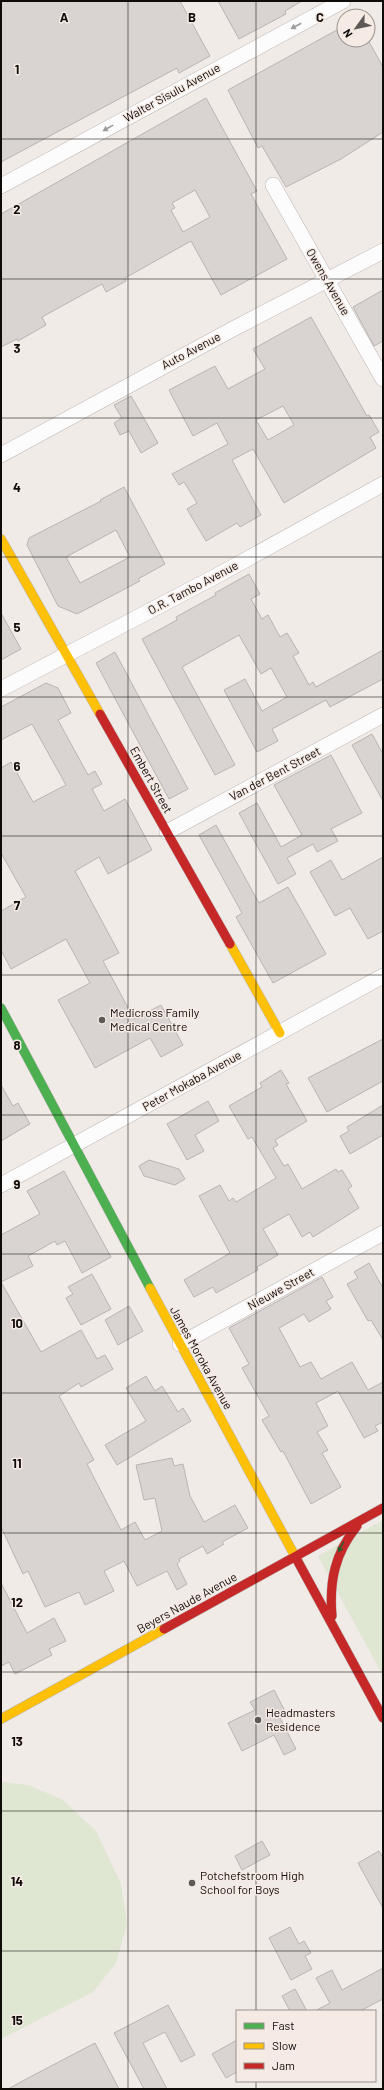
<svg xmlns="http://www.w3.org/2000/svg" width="384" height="2090" font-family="Barlow,sans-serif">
<rect width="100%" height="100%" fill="#f1ebe8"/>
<path fill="#dfe6d2" d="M383,1520v156l-65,-120z
M1,1782l27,3 35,15 33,31 25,53 6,40 -11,39 -23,29 -92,47z"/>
<path fill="#d9d4d2" stroke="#b8b4b2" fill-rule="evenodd" d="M1,1h179l30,55 -31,17 -2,-5 -176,94z
M218,1h84l-17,10 1,3 -47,25z
M344,26v14h24l15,27v65l-42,27 -55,28 -24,-41 -4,2 -30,-58z
M206,98l51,93 -6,3 36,65 -66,36 -30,-54 -66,37 1,3 -20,11 -4,-8 -60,33 4,8 -28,16 -1,-2 -16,8v-133zM195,190l15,27 -27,15 -12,-22 4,-2 -3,-5z
M383,290v51l-9,5 -21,-39z
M311,317l56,99 2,-1 10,17 -9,5 6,11 -92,55 -31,-54 -21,11 29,55 -21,12 -3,-4 -31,18 -19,-32 10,-6 -13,-21 -5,3 -7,-11 56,-30 -11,-21 -24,13 -24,-46 46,-24 13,23 37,-20 -12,-20zM283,406l11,19 -26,15 -12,-20z
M131,396l27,47 -17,10 -12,-22 -9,4 -6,-12 8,-5 -8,-13z
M124,487l41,77 -27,15 2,2 -63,33 -19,-8 -31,-61 2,-7 72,-37 -1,-1zM116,530l14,27 -50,26 -14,-26z
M249,574l11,20 -9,5 11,20 6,-4 12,22 7,-4 12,20 -6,3 16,29 4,-3 3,5 67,-37v29l-53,28 -4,-7 -54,29 6,12 -21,11 -33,-62 21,-11 17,32 25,-14 -16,-29 -10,6 -22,-39 -57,32 53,98 -20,10 -73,-136 35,-19 -1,-3 40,-22 -1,-2z
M1,613l20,36 -20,11z
M115,652l73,137 -19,10 -73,-136z
M46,683l12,5 13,25 -13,7 30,55 7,-4 7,13 -10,5 12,22 21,-12 27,51 -44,24 -9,-17 -24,14 44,82 -16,8 31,58 27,-14 22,40 -22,12 -11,-19 -55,30 -37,-68 32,-17 -24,-44 -55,30 -10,-19v-39l25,-14 -25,-44v-85l10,-6 22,40 33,-17 -34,-61 -31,16v-33z
M372,734l11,20v47l-31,-56z
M331,755l31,58 -31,16 7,12 -21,11 -4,-8 -26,14 9,16 -18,10 -39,-71 18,-10 24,44 21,-12 -28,-50z
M216,825l43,78 29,-16 38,67 -53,29 -37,-66 6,-4 -43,-78z
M383,857v74l-15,8 -18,-31 -15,8 -25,-44 21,-12 11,20z
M383,1039v42l-56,31 -19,-34z
M281,1070l8,13 -3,1 21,37 -32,19 3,5 -5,3 11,18 4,-2 14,25 34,-20 2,3 4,-2 10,16 -4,3 11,19 -46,29 -3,-5 -8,5 -13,-23 -26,15 15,26 -21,12 1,3 -42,23 -3,-6 -19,10 -10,-17 46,-27 -31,-57 21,-11 9,16 4,-3 3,4 40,-24 -24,-41 -4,2 -19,-33 33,-19 -2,-4z
M1,1085l12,21 5,-3 12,21 -29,17z
M208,1101l11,20 -24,14 9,16 -17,9 -20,-36z
M383,1105v30l-33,19 -10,-18 9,-5 -2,-4z
M149,1160l30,9 6,10 -10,6 -31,-9 -5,-10z
M64,1171l47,86 -29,16 -17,-32 -8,4 -2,-4 -27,15 5,10 -32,16 40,70 40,-22 16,29 8,-4 8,14 -32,18 -2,-4 -20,13 35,64 -7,4 20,39 14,27 14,-8 10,18 17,-9 -7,-33 -11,2 -8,-35 36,-7 2,8 9,-2 7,32 14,26 31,-17 13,23 -26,14 2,2 -17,10 -4,-8 -24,13 1,2 -3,3 10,20 -10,6 -10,-19 -30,15 -13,-25 -20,10 10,20 -29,14 -6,-13 -34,15 -17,-36 -5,3 -22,-47v-292l39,-21 -13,-23z
M369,1263l14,25v52l-12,-20 -3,1 -21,-37 11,-6 -4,-6z
M92,1274l19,35 -30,16 -15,-27 7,-4 -5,-7z
M322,1277l11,20 -7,4 5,8 -22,13 -5,-8 -25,14 21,39 11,-5 10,17 31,-17 16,28 15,-8v40l-8,4 3,5 -14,7 -26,-47 -22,12 12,23 -11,6 11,18 -6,3 19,34 -30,17 -28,-53 -2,1 -19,-32 7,-4 -27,-48 7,-4 -20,-36z
M129,1306l14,25 -25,14 -13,-25z
M146,1376l9,15 7,-5 16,26 5,-4 8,13 -74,44 -12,-20 41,-24 -20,-33z
M1,1583l26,50 27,-15 12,23 -17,8 3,6 -37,19 -6,-12 -8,4z
M274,1690l12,23 -7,3 17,33 -12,6 -10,-20 -32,16 -14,-28 27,-13 -5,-8z
M262,1841l8,14 -28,15 -7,-14z
M379,1851l4,7v50l-25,-45z
M290,1927l9,17 5,-3 7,12 -6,3 7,13 -21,11 -22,-42z
M383,1968v31l-23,12h-45l15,-8 -14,-25 16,-8 10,20z
M295,1989l12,22h-17l-8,-15z
M168,2005l27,50 -14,7 -16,-30 -22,11 24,46h-23l-30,-56z
M237,2040v32l-11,6 -14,-24z
M95,2043l24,46h-111l22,-12z"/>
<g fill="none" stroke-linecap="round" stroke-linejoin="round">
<g stroke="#bbb6b4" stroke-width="16">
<path id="street" d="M273,185l110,194
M1,186l342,-185
M1,455l230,-125 152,-79
M1,689l219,-115 163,-90
M167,832l216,-117
M1,1185l382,-209
M180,1344l203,-111"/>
</g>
<g stroke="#bbb6b4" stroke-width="10">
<path id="fast" d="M1,1008l149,280"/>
</g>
<g stroke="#bbb6b4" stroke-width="10">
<path id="slow" d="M1,539l99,175
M230,944l50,89
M150,1288l146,270
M1,1719l163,-90"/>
</g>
<g stroke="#bbb6b4" stroke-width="10">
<path id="jam" d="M100,714l130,230
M296,1558l87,160
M332,1616c-3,-35 3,-63 25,-90
M164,1629l219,-121"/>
</g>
<use href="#street" stroke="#fdfcfc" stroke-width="15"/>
<use href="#fast" stroke="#4caf50" stroke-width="9"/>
<use href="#slow" stroke="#ffc107" stroke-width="9"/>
<use href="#jam" stroke="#c62828" stroke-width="9"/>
</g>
<defs><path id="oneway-solid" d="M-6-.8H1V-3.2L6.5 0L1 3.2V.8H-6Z"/></defs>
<g fill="#9e9c9b">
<use href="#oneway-solid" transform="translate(296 26) rotate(152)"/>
<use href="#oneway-solid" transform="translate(108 128) rotate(151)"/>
</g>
<use fill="#2e5d2c" href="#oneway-solid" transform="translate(341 1547) rotate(116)"/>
<path fill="none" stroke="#0f0b09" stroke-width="1" stroke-opacity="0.55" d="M128,1v2088M256,1v2010M1,139h382M1,279h382M1,418h382M1,557h382M1,697h382M1,836h382M1,975h382M1,1115h382M1,1254h382M1,1393h382M1,1533h382M1,1672h382M1,1811h382M1,1951h382M256,2081v8"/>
<g fill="#5e5957" stroke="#f5eae4" stroke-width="1.5">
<circle cx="102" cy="1020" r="4"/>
<circle cx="258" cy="1720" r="4"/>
<circle cx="192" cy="1883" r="4"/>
</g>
<g text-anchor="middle" stroke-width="3" stroke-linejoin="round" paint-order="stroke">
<g font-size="12" fill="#0f0b09" stroke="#f5eae4">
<text transform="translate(172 93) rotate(-29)" y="4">Walter Sisulu Avenue</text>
<text transform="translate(328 282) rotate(60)" y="4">Owens Avenue</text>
<text transform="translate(191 351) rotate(-28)" y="4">Auto Avenue</text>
<text transform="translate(193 588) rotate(-28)" y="4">O.R. Tambo Avenue</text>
<text transform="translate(275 774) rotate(-28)" y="4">Van der Bent Street</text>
<text transform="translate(151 780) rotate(61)" y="4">Embert Street</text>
<text transform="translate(192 1081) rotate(-29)" y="4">Peter Mokaba Avenue</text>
<text transform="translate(281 1289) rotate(-29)" y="4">Nieuwe Street</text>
<text transform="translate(201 1358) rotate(61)" y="4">James Moroka Avenue</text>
<text transform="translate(187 1603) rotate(-29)" y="4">Beyers Naude Avenue</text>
</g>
<g font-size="12" fill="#0f0b09" stroke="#f5eae4" text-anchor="start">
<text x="110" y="1017">Medicross Family<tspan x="110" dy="14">Medical Centre</tspan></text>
<text x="266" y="1717">Headmasters<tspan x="266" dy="14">Residence</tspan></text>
<text x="200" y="1880">Potchefstroom High<tspan x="200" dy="14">School for Boys</tspan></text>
</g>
</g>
<g font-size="13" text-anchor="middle" font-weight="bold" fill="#0f0b09" stroke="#f5eae4" stroke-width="3" stroke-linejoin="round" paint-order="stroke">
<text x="64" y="22">A</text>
<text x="192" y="22">B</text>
<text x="320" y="22">C</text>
<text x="17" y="74">1</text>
<text x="17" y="214">2</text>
<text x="17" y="353">3</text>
<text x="17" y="492">4</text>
<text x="17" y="632">5</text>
<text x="17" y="771">6</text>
<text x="17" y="910">7</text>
<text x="17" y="1050">8</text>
<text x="17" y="1189">9</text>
<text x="17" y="1328">10</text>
<text x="17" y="1468">11</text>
<text x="17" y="1607">12</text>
<text x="17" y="1746">13</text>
<text x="17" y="1886">14</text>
<text x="17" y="2025">15</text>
</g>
<rect width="384" height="2090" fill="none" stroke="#0f0b09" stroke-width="4"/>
<rect x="236" y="2010" width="140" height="72" fill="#f5eae4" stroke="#99918c"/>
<rect x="244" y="2023" width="20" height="6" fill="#4caf50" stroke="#99918c"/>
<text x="272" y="2030" font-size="12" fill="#0f0b09">Fast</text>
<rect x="244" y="2043" width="20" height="6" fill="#ffc107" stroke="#99918c"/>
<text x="272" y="2050" font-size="12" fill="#0f0b09">Slow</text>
<rect x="244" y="2063" width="20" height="6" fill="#c62828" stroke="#99918c"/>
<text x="272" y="2070" font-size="12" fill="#0f0b09">Jam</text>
<g transform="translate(356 28) rotate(237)"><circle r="19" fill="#f5eae4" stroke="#99918c"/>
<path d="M0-3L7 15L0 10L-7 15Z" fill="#5e5957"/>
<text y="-6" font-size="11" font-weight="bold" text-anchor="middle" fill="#0f0b09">N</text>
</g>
</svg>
